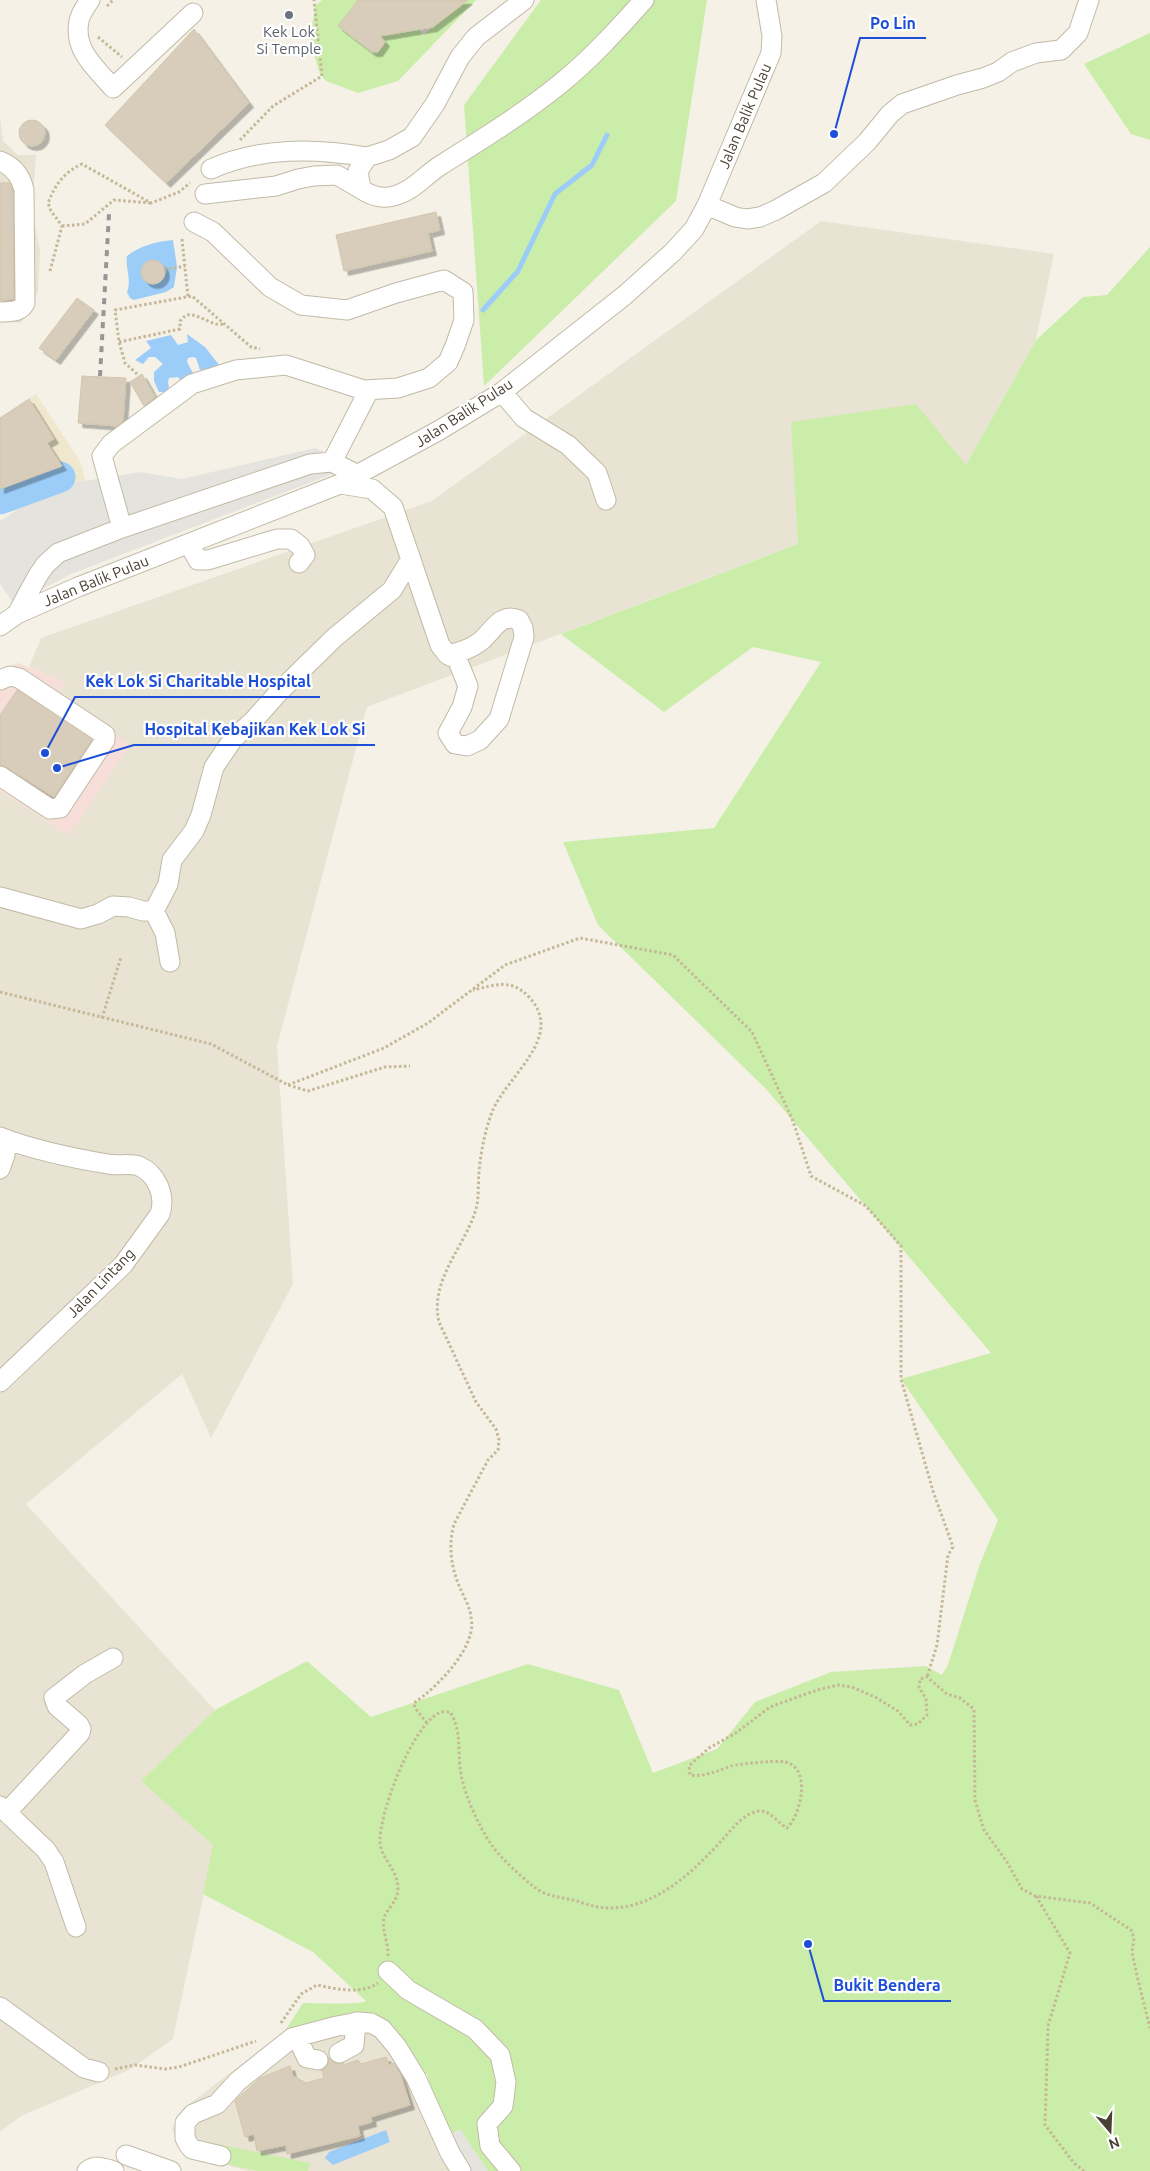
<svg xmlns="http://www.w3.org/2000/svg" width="1150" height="2171" font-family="Ubuntu,sans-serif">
<defs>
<filter id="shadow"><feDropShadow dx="4.5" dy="4.5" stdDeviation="0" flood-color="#0004"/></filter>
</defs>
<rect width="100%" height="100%" fill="#f5f1e6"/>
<path fill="#e9e3d3" d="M0,116l3,25 15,14h18l-4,57 8,38 -2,42 -17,31 -21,-2z
M821,221l233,33 -18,86 -70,125 -174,-43 6,122 -431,163 -90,339 16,238 -82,154 -29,-64 -156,130 189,206 -74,71 73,64 -41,194 -44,31 -108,46 -21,16v-1341l69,44 -13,-139 10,-14 -37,-15 12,-29 391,-137z
M369,2017l103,154h-225l-56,-17 -12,-9 -7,-16 12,-21 88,-67z"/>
<path fill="#efe8ce" d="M36,394l45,69 4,18 -23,4 -6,-17 -56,21v-71z"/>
<path fill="#f7ded8" d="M18,663l48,19 -9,14 73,49 -61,90 -69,-44v-121z"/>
<path fill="#cbedaa" d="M322,0h106l-20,16 15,19 45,-35h8l-78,81 -40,12 -32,-12 -6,-7 -10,-33 5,-35z
M541,0h166l-31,201 -192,185 -20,-281z
M1150,33v107l-19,-6 -47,-70z
M1150,247v1924h-672l-11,-11 -30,-50 -10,-36 -6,-1 -51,-59 -89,23 22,-34c12,0 56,2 63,-2l-53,-49 -110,-58 10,-49 -72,-64 74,-71 92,-49 64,56 157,-53 91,26 34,83 64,-24 38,-47 76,-30 95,-6 16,9 6,-10 32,-101 18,-44 -97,-141 90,-26 -225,-264 -168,-164 -35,-83 151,-14 107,-166 -68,-15 -89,65 -103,-78 237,-90 -7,-122 125,-18 50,61 70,-125 47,-43 24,-2z
M217,2144l93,19 -2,8h-50l-46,-10z"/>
<path fill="#e5e3de" d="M315,448l41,17 -285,109 -57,30 -14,-20v-63l26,-17 -3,-4 39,-15 23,-4 55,-9 42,7z
M460,2129l28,42h-18l-20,-36z"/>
<path fill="#9ccdf8" d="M173,240l4,27 -3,20 -8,5 -32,8 -4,-2 -3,-6c5,-13 -2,-23 0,-36 14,-11 28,-14 46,-16z
M187,334l18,13 15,19 -20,4 -4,-12 -3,-1 -5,1 -1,4 6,11 -13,7 -2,-3 -9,1 -1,4 1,5 -3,5h-7l-5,-11v-9l9,-8 -8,-7h-6l-6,7 -8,-4 16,-12 -5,-7 25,-6 7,10 10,-3z
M386,2130l4,12 -57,23 -8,-7 4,-6z"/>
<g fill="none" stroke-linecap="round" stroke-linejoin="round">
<path stroke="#9ccdf8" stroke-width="5" d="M483,310l35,-39 37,-77 37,-29 15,-30"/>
<path stroke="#9ccdf8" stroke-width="31" d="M0,499l60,-22"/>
</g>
<path fill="#d8cdba" stroke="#d3c6ac" filter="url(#shadow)" d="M358,0h110l-35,27 -53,9 5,6 -7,10h-6l-34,-26z
M194,29l55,74 -83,80 -61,-58z
M19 133a13 13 0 1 1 26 0a13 13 0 1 1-26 0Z
M0,183h10l3,9 1,107 -14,2z
M436,212l4,18 -12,3 4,18 -88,20 -8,-36z
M141 272a12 12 0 1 1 24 0a12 12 0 1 1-24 0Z
M77,298l17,12 -38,50 -17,-12z
M142,374l13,23 -11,9 -14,-24z
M82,376l44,2 -3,43 -6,5 -39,-3z
M29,399l25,40 -7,4 15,23 -62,23v-71z
M17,690l75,50 -38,57 -48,-30 -6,-2v-50z
M329,2057l5,6h10v2l14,-5 3,4 25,-7 3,8 5,-2 7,13 9,29 -39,12 1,5 -14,4 2,10 -73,18 -1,-9 -29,6 -3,-17 -9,3 -10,-36 25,-23 30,-12 3,10 13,7 18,-5 -2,-8 5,-3z"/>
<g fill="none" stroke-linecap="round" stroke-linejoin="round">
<g stroke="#c1baa7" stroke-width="21">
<path id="minor" d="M90,0c-4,6 -10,14 -11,21 -6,29 17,47 34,67l80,-75
M524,0l-48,37 -16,20 -25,47 -23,33 -23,13 -22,7 -9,14 3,18c10,7 23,11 36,6 17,-5 28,-20 44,-30 40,-25 82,-51 119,-81 31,-25 58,-55 84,-84
M0,161c13,5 21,15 24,29l1,113c-5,10 -14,8 -25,9
M211,169c50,-22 103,-21 156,-12
M205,194l71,-8 22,-7 16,-3 23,-1 24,14
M707,205l28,12 12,2 13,-2 16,-7 48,-27 43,-41 23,-28 12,-10 55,-19 26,-7 15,-6 14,-10 24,-9 25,-3 17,-17 11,-33
M502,392l22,26 44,27 29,28 9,27
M332,462l37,-72
M340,484l32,5 21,18 47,138 8,10 9,4 11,27 -6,21 -14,26 7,11 12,2 13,-6 19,-21 25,-82 -1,-9 -4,-8c-19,-8 -26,11 -38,21 -10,8 -21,11 -33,14
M122,528l-20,-72 9,-12 81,-60 44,-14 50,-5 78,25 34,-2 31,-10 19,-16 7,-16 9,-26 -1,-28 -19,-12 -48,13 -49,17 -46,-5 -31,-18 -57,-55 -19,-10
M189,544l9,16h10l69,-21h14l9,7 5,9 -6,8
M17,614l20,-37 8,-12 13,-12 64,-25 188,-64 22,-2 26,13
M0,626l17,-12 61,-27 262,-103 98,-53 64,-39 123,-97 48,-43 21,-23 13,-24 64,-152 1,-17 -6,-36
M0,680l10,-4 9,2 86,57v5l-45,68 -10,1 -50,-33
M0,897l81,22 17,-5 15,-8 16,1 14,4h11l11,22 5,29
M154,911l14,-27 4,-24 22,-29 7,-16 13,-48 19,-28 20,-18 26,-29 55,-54 58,-48 19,-31
M0,1137c34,13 72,21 108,27 9,2 22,-1 31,2 18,8 27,30 21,48l-37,51 -123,117
M0,1169l5,-14 1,-16
M0,1806l46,44 8,12 22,65
M7,1812l73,-79 1,-4 -2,-4 -22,-19 -3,-8 31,-24 28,-16
M388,1971l20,19 67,39 25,26 6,27 -3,24 -16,18 3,22 21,25
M0,2007l84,61 15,4
M297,2037l10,21 11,2
M339,2053l15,-8 2,-23
M126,2155l45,16
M221,2156l-29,-7 -4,-5 -3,-6v-15l8,-9 24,-10 21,-23 54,-43 45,-12 21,-4 13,1 11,6 15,18 19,31 34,75 11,18
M87,2171c9,-7 17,-3 27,0"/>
</g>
<path stroke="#c5b797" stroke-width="3" stroke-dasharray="2.5 2.5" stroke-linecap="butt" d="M107,6l6,-6
M98,37l24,20
M240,140l33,-34 49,-30 -8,-76
M62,226l23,-2 29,-24 37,3
M182,239l6,58
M164,270l21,-4
M50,271l12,-45 -11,-15 -3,-8c7,-18 16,-31 34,-39l69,39 28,-11 11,-9
M119,342l61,-13v-8l6,-6c14,-2 26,12 37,9
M137,374l-12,-11 -6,-21 -4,-32 77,-14 59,51 9,2
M0,992l211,52 77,41 20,6 77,-24 25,-1
M102,1018l19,-61
M288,1085l96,-37 44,-25 77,-58 75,-27 93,17 79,77 41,89 18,55 55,30 35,40v133l32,112 20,56 -5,8 -11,90 -10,32
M427,1723l-12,-15 -1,-5c22,-15 64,-56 57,-86 -1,-10 -7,-20 -11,-29 -9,-21 -12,-42 -6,-64l34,-64 10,-10 1,-10 -3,-11 -20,-27 -37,-80c-10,-42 26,-75 37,-113 3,-11 2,-25 3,-38 2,-20 6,-40 13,-59 15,-37 74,-75 37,-115 -18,-19 -34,-12 -56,-7
M1036,1896l34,57 -22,73 -3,99 29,38 10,8
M388,1956c1,-13 -7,-26 -4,-38 3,-10 14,-16 14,-30 -1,-20 -17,-29 -18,-46 -1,-29 32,-116 59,-129 3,-2 8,-1 11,-1 11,17 8,35 10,55 2,23 18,58 31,77 9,14 30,32 43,43 13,10 28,10 43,14 11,4 22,7 33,7 46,0 84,-37 113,-69 10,-11 21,-26 36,-28 11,-1 19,12 28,17 14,-13 25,-61 -2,-66 -9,-2 -46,2 -54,4 -14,5 -26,11 -41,9l-1,-9 20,-18 27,-15 34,-26 47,-17 21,-5 14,2 23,10 23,14 12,14 8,-1 9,-9 -1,-16 -7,-12 1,-8 7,-2 20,17 13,4 14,11 1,91 9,30 23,32 15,27 13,7 55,7 41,27 3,8 -2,14 6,28 12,48
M281,2023l20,-29 16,-9c20,4 43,10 61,-2
M115,2069l20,-4 30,4 14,-2 77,-26"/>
<use href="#minor" stroke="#fff" stroke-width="19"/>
<path stroke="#969696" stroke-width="4" stroke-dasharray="6 6" stroke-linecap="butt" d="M100,376l9,-162"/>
</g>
<circle fill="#6b7280" stroke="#fff" stroke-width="2" cx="289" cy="15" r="5"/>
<g text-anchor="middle" stroke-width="4.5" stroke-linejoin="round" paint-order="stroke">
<g font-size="15" fill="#5b616d" stroke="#fff">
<text x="289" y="37">Kek Lok<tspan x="289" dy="17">Si Temple</tspan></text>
</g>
<g font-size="15" fill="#484134" stroke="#fff">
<text transform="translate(745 116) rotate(-67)" y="5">Jalan Balik Pulau</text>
<text transform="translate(464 413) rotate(-33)" y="5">Jalan Balik Pulau</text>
<text transform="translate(96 581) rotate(-22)" y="5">Jalan Balik Pulau</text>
<text transform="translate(101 1283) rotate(-46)" y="5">Jalan Lintang</text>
</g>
</g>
<path fill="none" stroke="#1d4ed8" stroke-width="2" d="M834 134L860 38H926M45 753L75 697H320M57 768L134 745H375M808 1944L824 2001H951"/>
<g fill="#1d4ed8" stroke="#fff" stroke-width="2">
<circle cx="834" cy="134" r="5"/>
<circle cx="45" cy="753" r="5"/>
<circle cx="57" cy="768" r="5"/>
<circle cx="808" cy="1944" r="5"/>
</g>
<g font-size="16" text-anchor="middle" font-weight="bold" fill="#1d4ed8" stroke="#fff" stroke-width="4.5" stroke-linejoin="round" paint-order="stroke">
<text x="893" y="29">Po Lin</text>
<text x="198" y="687">Kek Lok Si Charitable Hospital</text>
<text x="255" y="735">Hospital Kebajikan Kek Lok Si</text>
<text x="887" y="1991">Bukit Bendera</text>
</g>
<g transform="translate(1110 2131) rotate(161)" stroke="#ffffff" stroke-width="4" paint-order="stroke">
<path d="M0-4L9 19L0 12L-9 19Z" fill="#484134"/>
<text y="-8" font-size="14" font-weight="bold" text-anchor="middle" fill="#484134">N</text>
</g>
</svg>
